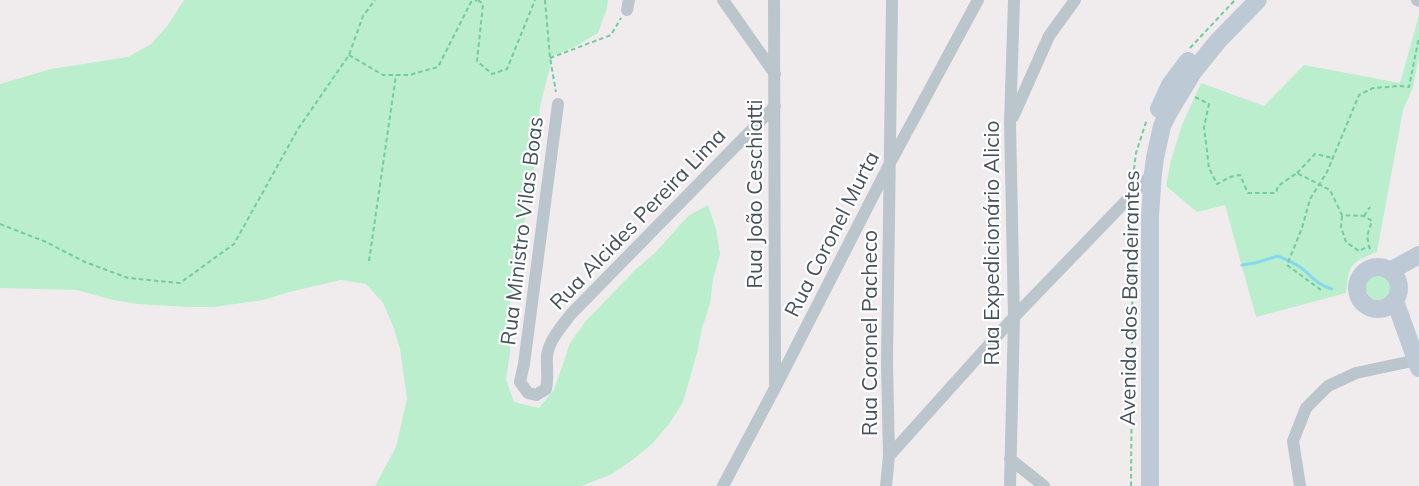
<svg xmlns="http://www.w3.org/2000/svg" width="1419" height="486" font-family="Mulish,sans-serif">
<rect width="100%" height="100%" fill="#f0eced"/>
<path fill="#baeecd" d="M184,0h424l-1,8 -9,25 -22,13 -23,10 -13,50 -4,52 -26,145v50l-4,26 8,23 25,6 15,-18 16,-47 15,-21 51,-53 19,-16 33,-37 20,-11 8,24 4,25 -7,25 -3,25 -8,24 -5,25 -14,49 -14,22 -17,20 -21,17 -21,14 -29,11h-206l21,-39 11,-48 -7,-50 -7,-23 -10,-23 -17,-19 -25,-4 -52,12 -25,8 -50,7h-26l-50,-3 -25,-4 -36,-10 -77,-2v-204l51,-15 77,-12 23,-13 17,-19z
M1419,15v41l-6,31 -10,23 -26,142c-27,11 -28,12 -31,41l-90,24 -31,-112 -28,7 -31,-26 5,-26 11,-35 19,-42 63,23 40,-41 96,18z
M1366 287a13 13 0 1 1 26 0a13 13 0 1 1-26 0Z"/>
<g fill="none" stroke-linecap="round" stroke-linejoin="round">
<path stroke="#86d9ec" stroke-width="3" d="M1242,265l13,-2 23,-7c9,4 19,8 26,14 9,8 16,16 28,19"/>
<path stroke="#72cc9e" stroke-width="2" stroke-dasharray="4.5 3" stroke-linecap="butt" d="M478,0l5,4 -6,57 15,13 15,-5 28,-69
M545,0l5,58 6,34
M1190,48l45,-48
M349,55l34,20h26l29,-8 33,-65 6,-2
M550,58l61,-23 10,-17
M1195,97l14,7 -5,23 5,41 8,16 13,-7 10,-2 8,18h28l2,-7 19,-13 33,17 12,25 22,1 8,5 -5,15 3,14
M1297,173l18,-19 18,4
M1133,177l3,-24 11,-34
M1342,216l-1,11 5,15 13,9 10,-5
M1364,216l6,-9
M0,224l46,18 39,20 43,16 52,5 54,-39 64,-115 51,-74 14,-39 12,-16
M369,261l27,-186
M1321,290l-34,-25 15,-37 8,-29 17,-27 32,-77 14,-7 28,-2 8,1 10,-50
M1131,486l2,-276"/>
<path stroke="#bbc5cc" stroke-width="12" d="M723,0l52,74
M774,0l1,384
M1417,0l2,1
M627,10l2,-10
M558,104l-34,260 -4,18 8,11 8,2 10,-6c3,-12 0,-22 1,-33 2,-16 15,-30 24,-42l204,-208
M1013,117l36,-81 26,-36
M889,456l125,-139 139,-144
M1010,459l34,27
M723,486l52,-98 115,-225 88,-163
M886,486l3,-30 -2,-94 5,-362
M1010,486l4,-169 -4,-194 4,-123
M1300,486l-7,-45 13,-33 22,-22 28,-13 61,-13"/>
<path stroke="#bdc9d4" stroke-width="18" d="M1159,109l11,-24 18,-24
M1357 288a21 21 0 1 1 42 0a21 21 0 1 1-42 0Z
M1390,271l29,-16
M1395,301l24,67
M1150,486v-271l3,-42 2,-15 7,-32 7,-14 24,-40 25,-31 40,-41"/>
</g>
<g text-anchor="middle" stroke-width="4.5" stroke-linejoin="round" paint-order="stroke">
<g font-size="21" fill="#45515a" stroke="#fff">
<text transform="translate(755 194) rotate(-90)" y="7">Rua João Ceschiatti</text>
<text transform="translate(638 219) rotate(-46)" y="7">Rua Alcides Pereira Lima</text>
<text transform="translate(522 231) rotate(-83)" y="7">Rua Ministro Vilas Boas</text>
<text transform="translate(832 234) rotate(-63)" y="7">Rua Coronel Murta</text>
<text transform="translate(992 243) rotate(-90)" y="7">Rua Expedicionário Alicio</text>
<text transform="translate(1130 298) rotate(-89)" y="7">Avenida dos Bandeirantes</text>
<text transform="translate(870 333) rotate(-90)" y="7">Rua Coronel Pacheco</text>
</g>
</g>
</svg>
